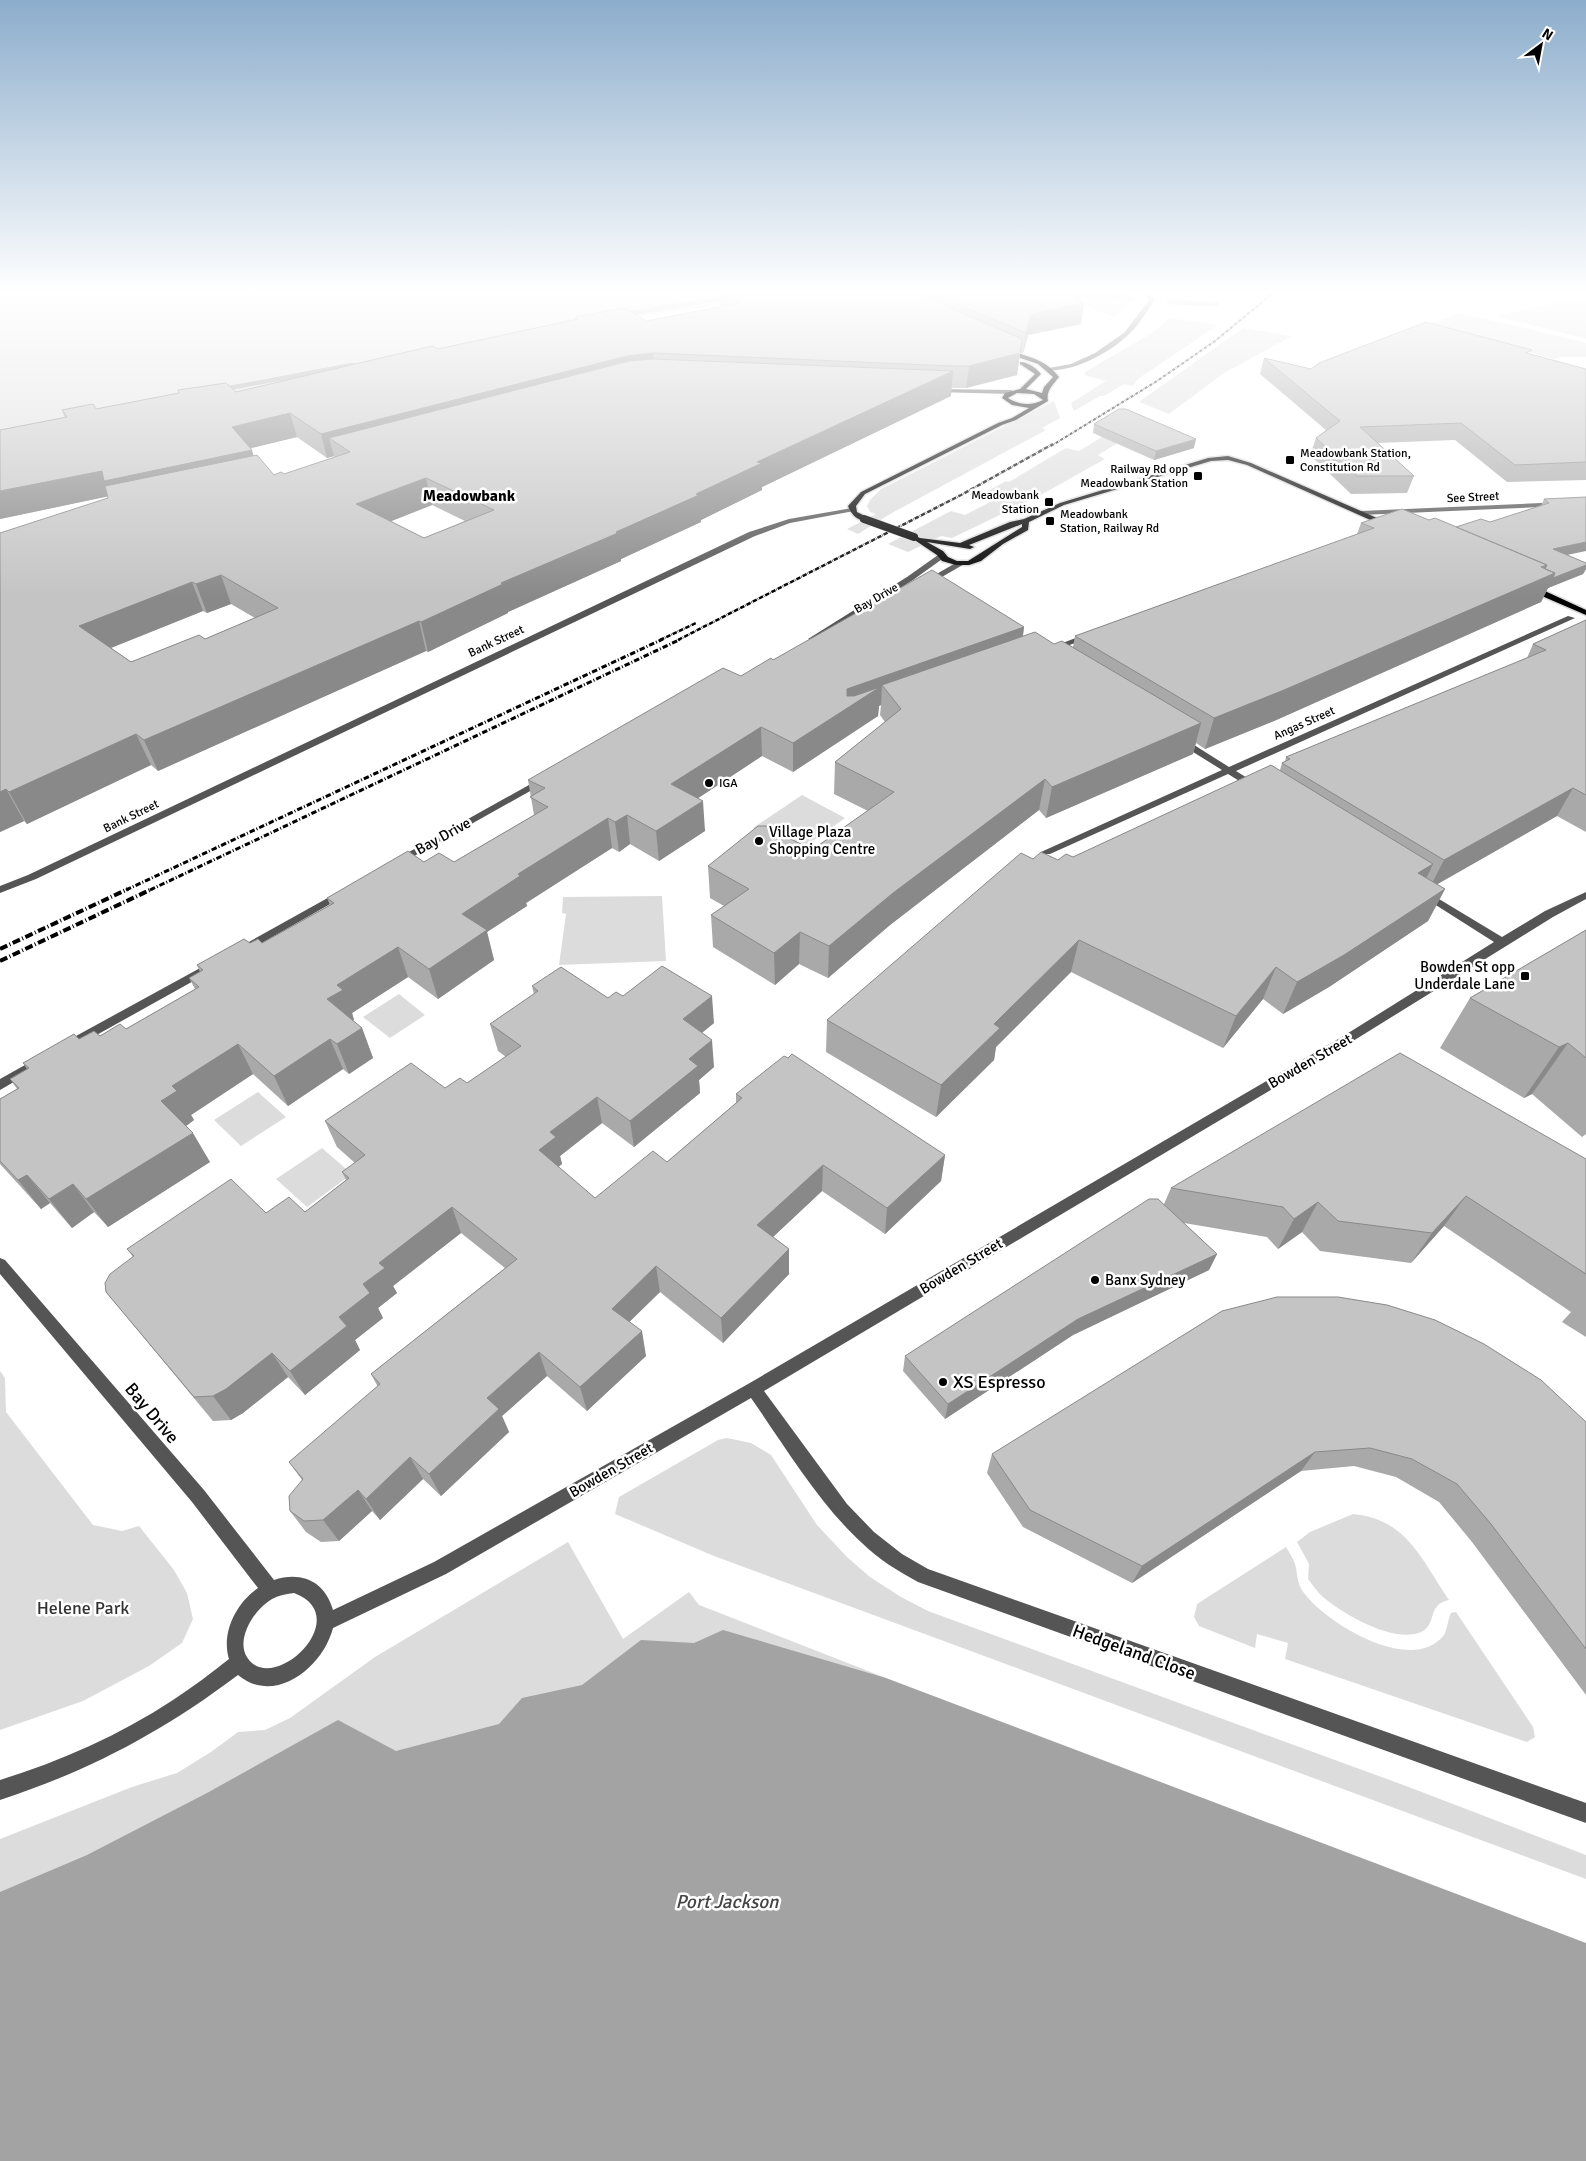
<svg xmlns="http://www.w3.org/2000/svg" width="1586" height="2161" font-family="Signika,sans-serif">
<rect width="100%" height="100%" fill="#fff"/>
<path fill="#dcdcdc" d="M0,294h797l-174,25 -350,74 -273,42z
M1055,294h70l6,4 -2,7 -15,12z
M1586,299v40l-89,-23 72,-16z
M1461,313l125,30v14h-24l-8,2 -126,-35z
M1170,318l48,7 -80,54 -5,7 -9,-2 -20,12h-4l-26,15 -3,-8 35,-22 -22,-6 1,-3 67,-39z
M1243,328l49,8 -68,37 -55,41 -30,-12z
M1054,401l6,17 -18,10 4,2 -156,84 -32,20 -11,-5 29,-15 -6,-2 -3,-6 3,-6 11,-11z
M1117,428l15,6 -34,21 7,4 -68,38 -85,41 -11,-2 -33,16 -20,-8 63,-33 14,4 31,-16 -14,-5 24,-13 3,1 57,-34 13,3z
M802,795l43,23 -48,34 -44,-24z
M662,896l4,65 -107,4 7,-51 -4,-1 1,-16z
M399,994l26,21 -35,23 -27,-21z
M258,1092l28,25 -45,29 -27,-26z
M322,1148l30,26 -45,33 -31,-28z
M0,1371l5,7 1,34 87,113 29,6 17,-5 35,44 13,23 6,26 -11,24 -33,23 -66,35 -83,29z
M727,1438l24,5 20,12 46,70 30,32 23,20 31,20 27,14 478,175 180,69v24l-872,-323 -99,-42 4,-17 99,-57z
M1353,1514c54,5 68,45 96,86 -23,5 -11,24 -28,32 -27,12 -78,-18 -98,-35 -6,-5 -10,-12 -15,-18l1,-15 -12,-22 13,-10z
M568,1542l55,97 66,-47 10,13 187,73 -886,252v-91l132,-52 45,-14 34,-21 27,-20 27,-2 25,-12 85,-61z
M1286,1547c3,5 7,11 9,17 3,10 1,19 9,29 22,30 108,83 140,42 3,-5 4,-16 7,-22l5,-1 77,115 2,10 -8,5 -242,-83 3,-16 -31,-9 -2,14 -56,-22 -5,-9 3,-13z"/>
<path fill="#a3a3a3" d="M723,1630l163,48 700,265v218h-1586v-269l87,-37 120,-62 131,-73 58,31 103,-27 23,-26 60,-13 59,-45 53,3z"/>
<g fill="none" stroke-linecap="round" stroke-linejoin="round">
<path stroke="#a3a3a3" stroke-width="4.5" d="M1087,294l45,5
M1169,302l47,2
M620,315l130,-21
M219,390l133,-25"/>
<g stroke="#dbdbdb" stroke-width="3">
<path id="major" d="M1005,349c20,7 41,10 54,28 -7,9 -13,14 -11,24l-32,19 -14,5 -137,69 -9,12 1,6 10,5v4c-10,0 -16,-7 -19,-15l13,-14 137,-69 14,-5 17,-10 -17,-3 -10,-7 3,-5 15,-4 15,-15 -15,-10v-2c8,0 16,6 21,12l-15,15 16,4 2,-6 9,-10 -15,-13 -35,-12zM1017,393l17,1 9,6c-12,6 -24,5 -35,-2z
M1228,456l23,7 142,62 -7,2 -139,-62 -19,-5 -17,1 -147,44 -35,17 -1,8 -25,14 -22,17 -12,4h-13l-14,-4 -5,-6 -27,-18 4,-2 6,3 40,5 50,-21 14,-3 36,-16 148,-45zM1022,524v3l-54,34h-11l-9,-4 -5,-6 -16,-9 43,7 4,-2 -5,-2z
M1528,586h6l52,24v5l-58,-25z"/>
</g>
<path fill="#555" fill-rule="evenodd" d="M1145,294h5l5,6c-8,11 -16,25 -26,34 -18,18 -55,38 -80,36v-2l22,-4 24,-11 30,-21 24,-32z
M936,389l75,1 3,2 -3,2 -77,-2z
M1586,501v4l-225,10 -4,-2 4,-2z
M852,508l2,1v2l-64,12 -35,13 -719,343 -36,14v-7l28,-11 721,-343 40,-13z
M938,555l7,2 -32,23 -98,61 -7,-2 99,-62z
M959,561l7,2 -38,22 -7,-2z
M1568,616l7,2 -339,153 24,15v4h-6l-26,-16 -178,80h-8l-1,-2 181,-82 -45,-28v-4h6l46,29z
M1086,634l7,2 -39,15 -7,-2z
M545,776l3,1v4l-148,83 -4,1 -5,-3z
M342,890l5,3 -1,2 -98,56h-8l-2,-3z
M1424,890l78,47 43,-26 41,-19v7l-33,18 -200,124 -589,350 83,113 27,28 28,22 26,15 658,234v20l-668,-241c-20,-11 -40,-23 -56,-39 -42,-38 -78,-98 -111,-145l-305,176 -113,54c-10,39 -58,78 -95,47 -76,57 -147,95 -238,125v-20c61,-19 120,-45 173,-80 20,-13 38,-27 56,-41 -8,-26 7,-56 29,-71l-66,-86 -192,-228v-16l5,2 199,230 70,90c27,-9 51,1 59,30l101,-48 314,-178 597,-349 149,-93 -74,-47 -1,-2 1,-2zM294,1593c59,22 -12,95 -42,70 -20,-17 -1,-50 17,-62 7,-5 16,-7 25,-8z
M202,967l4,1 2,3 -2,3 -122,68h-8l-2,-3 2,-3z
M41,1056l4,2 2,3 -2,3 -45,26v-11z"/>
<use href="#major" fill="#000" fill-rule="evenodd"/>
<path stroke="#000" stroke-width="2" stroke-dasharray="3 1 0.5 1" stroke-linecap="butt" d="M1051,446l106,-65 58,-40 57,-47"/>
<path stroke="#000" stroke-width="2.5" stroke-dasharray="4.5 1 0.5 1" stroke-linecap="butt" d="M660,640l36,-17
M678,640l283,-145 92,-51"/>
<path stroke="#000" stroke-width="3" stroke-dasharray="5.5 2 1 2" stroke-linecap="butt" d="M126,890l537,-251
M150,890l531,-251"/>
<path stroke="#000" stroke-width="4" stroke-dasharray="8 2.5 1 2.5" stroke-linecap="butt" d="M0,949l128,-60
M0,961l152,-72"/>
<g stroke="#dbdbdb" stroke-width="9" stroke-linecap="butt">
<path id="major-bridge" d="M864,519l50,18"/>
</g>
<use href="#major-bridge" stroke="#000" stroke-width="8"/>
</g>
<path fill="#a9a9a9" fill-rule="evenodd" d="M720,294h362l-1,8v22l-53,11 -5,19 -3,-1 -3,22 -51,13h-15v8l-189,91v3l-61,30v2l-80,37v2l-113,51v1l-80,39 -2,-1 -268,120 -7,-6 -124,59 -3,-3 -24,11v-299l108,-35v-2l-108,23v-89l65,-12 -3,-8 34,-1 140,-17 340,-73 -1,-2 71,4 75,-14zM297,437l30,21 7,-2v1l-50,17 -10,1 -21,-19 -1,-6 -2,-2zM432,505l33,16 -41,17 -33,-17zM231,604l24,14 -50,21 -74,23 -20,-14 92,-37 4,2z
M1531,354l55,15v111l-79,2 -52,-42 -78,3 37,33 -7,17 -56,1 -41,-39 6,-17 10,-8 -66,-56 4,-16 47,11z
M1094,424l100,24 -40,12 -61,-27z
M1586,497l-19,58 19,8v6l-3,5 -35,14 -7,14 -267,119 -69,28 -9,-6 -3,11 -147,64 -7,-8 -149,115 -62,53 -29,-14 -24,21 -62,-38 -2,-32 13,-9 -14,-8 -2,-32 104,-16 56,-39 -34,-17 1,-32 50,-40 -5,-7 1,-10 -2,1 -1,10 -85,56 -31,-16 -64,42 7,33 -46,30 -29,-17 -11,8 -7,-4 -86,55 1,3 -40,26 7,28 -56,39 -30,-22 -56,36 2,7 -1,1 9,7 11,30 -24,16 -6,-5 -55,37 -35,-32 -62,41 3,5 -8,6 24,36 -102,65 -14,-15 -22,16 -22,-25 -9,6 -41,-45v-65l17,-10 -7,-10 17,-10 -4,-6 56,-24 21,-3 26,-7 69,-40 -6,-11 11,-6 -3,-7 53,-22h12l68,-38 -3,-7 97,-36h30l80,-47 -6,-35 245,-120 251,-33 -1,9 31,8 19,3 2,-11 282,-102 4,-11 68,-3 27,7 34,-5 51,-16 3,-7z
M1586,620v212l-29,-16 -120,68 8,5 -17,32 -99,66 -46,27 -20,-15 -40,49 -152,-76 -75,75 -2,13 -58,57 -110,-65 1,-32 206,-161 25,1 15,-3 207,-87 2,-7 3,-1 1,-5 241,-99 6,-14z
M1586,930v204l-4,3 -50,-43 -8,4 -84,-50 30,-50z
M532,986l76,12 15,-2 91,27 -12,10 12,34 -15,13 1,13 -66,54 -32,-24 -42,33 2,8 -4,3 37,31 72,-36 69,-59v-9l209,61 -4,26 -56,53 -63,-43 -49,46 16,12v25l-66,69 -63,-51 -31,30 17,34 -59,55 -40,-35 -45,40 7,16 -68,64 -18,-17 -43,41 -8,-9 -33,30 -18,1 -15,-10 -16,-21 12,-31 -13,-18 89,-75 -7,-13 134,-106 -44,-35 -68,53 4,7 -19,15 5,10 -28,22 5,10 -55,45 -17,-18 -45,36 -12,7 -18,1 -107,-129 27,-35 -6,-8 139,-36 39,-1 41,-32 -4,-8 13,-9 -18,-16 -12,-26 120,-33 22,-5 39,-26 -8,-6 -8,-27 44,-30z
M1586,1159v178l-24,-15 9,-10 -127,-86 -33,37 -91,-12 -18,-19 -24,17 -11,-12 -83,-14 33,31 -8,16 -136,65 -128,84 -42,-48 2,-15 259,-152 7,-16z
M1586,1422v273l-114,-153 -33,-40 -43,-25 -42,-11 -53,5 -169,112 -109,-56 -36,-54 5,-19z"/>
<path fill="#898989" d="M1060,294h22l-2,10 4,-1 -3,21 -53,11 -5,19 3,-21 5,-19z
M1022,339l-5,36 -51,13 3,-22z
M653,353l2,22 -326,63 5,18 -7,2 -6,-24 306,-78z
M953,371l-2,25 -189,91v3l-61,30v2l-80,37v2l-113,51v1l-80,39 -7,-30 80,-39 115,-51 80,-38 61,-32z
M290,413l7,24 -57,14 -8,-24z
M1196,439l-2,9 -40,12 2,-9z
M252,450l7,25 -149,21 -110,23v-28l102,-20z
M426,478l6,27 -68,27 -8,-28z
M1586,542v9l-38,8 5,-10z
M1547,565l8,8 31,-8v4l-3,5 -35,14 -7,14 -267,119 -69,28 9,-31z
M221,575l10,29 -24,9 -11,-29z
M192,582l11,29 -110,44 -14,-29z
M419,621l7,30 -268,120 -14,-31z
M1024,627l-4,28 -138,30 -1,20 -2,1 -1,10 -85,56v-29l54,-54z
M1201,723l-8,31 -147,64 6,-31z
M761,727l1,29 -88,58 -3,-30z
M136,734l15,31 -124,59 -18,-32z
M1045,779l-6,31 -149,115 -62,53 1,-32 64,-53z
M1573,788l-16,28 -128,73 15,-29z
M6,789l18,32 -24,11v-40z
M703,801l2,30 -46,30 -3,-30z
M627,815l3,29 -11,8 -4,-30z
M608,818l4,30 -86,55 1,3 -40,26 7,28 -56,39 -9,-30 33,-55 56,-40z
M1433,864l-15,32v-23z
M1445,889l-17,32 -99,66 -46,27 14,-32z
M800,932l-1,32 -24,21 -1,-32z
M1079,940l-8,32 -75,75 -2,13 -58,57 5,-32 53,-61z
M398,947l10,30 -56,36 2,7 -14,9 -13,-30 10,-14z
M1276,967l-13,32 -40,49 13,-32z
M712,996l2,27 -29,23 -2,-27z
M362,1028l11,30 -24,16 -12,-30z
M330,1039l13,30 -55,37 -14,-30z
M712,1040l2,27 -15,13 1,13 -66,54 -4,-26 59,-62z
M1568,1043l-36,51 -8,4 35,-51z
M238,1044l15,30 -62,41 3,5 -15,11 -18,-30 11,-15z
M597,1097l5,26 -42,33 2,8 -16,13 -7,-27 11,-18z
M193,1133l17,29 -102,65 -22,-28z
M945,1155l-4,26 -56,53 2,-26z
M823,1165l-1,26 -64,60 -1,-26z
M27,1175l23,28 -9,6 -23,-29z
M73,1184l21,28 -22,16 -23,-29z
M1466,1196l-22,30 -33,37 21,-30z
M1318,1202l-16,30 -24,17 16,-30z
M452,1207l9,26 -68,53 4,7 -19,15 5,10 -28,22 5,10 -55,45 -15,-24 49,-54 40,-54z
M789,1249v25l-66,69 -2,-25z
M1217,1254l-8,16 -136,65 -128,84 3,-15 130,-85z
M656,1266l4,26 -43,42 -5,-25z
M642,1331l4,25 -59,55 -7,-24z
M539,1352l8,24 -45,40 7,16 -68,64 -12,-22 58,-76z
M272,1353l16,24 -45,36 -12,7 -18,-24z
M1315,1452l-14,19 -169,112 10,-17z
M410,1457l13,22 -43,41 -14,-21z
M358,1490l14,21 -33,30 -16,-21z"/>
<path fill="#c4c4c4" stroke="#898989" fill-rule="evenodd" d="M720,294h198l104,45 -2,14 -51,13h-17l-299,-13 -26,3 -306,78 -31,-21 -58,14 20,23 -148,31 -2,-10 -102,20v-61l67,-13 -5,-7 31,-6 3,5 83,-16 -1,-3 48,-7 10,9 196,-46 6,3 140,-30 -3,-2 50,-9 21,13 93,-18z
M934,294h133l10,4 -3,1 10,4 -53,11 -5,19z
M1426,322l106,28 -6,3 60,16v93l-71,3 -54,-42 -101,4 54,49h-57l-41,-38 24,-17 -76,-63 47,11 8,-6z
M653,359l300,12 -196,91 5,1 -66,31 3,1 -83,37 2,1 -117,50 2,1 -82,38 -2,-1 -275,119 -8,-6 -127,58 -3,-3 -6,3v-259l108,-35 -3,-12 152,-31 17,20 7,-3 3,2 66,-22 -21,-14 300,-77zM426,478l68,32 -70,28 -68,-34zM221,575l57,33 -73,31 -6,-4 -68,27 -52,-36 113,-44 4,2z
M1119,409h7l70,30 -40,12 -62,-27z
M1586,497v45l-33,7 33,14v2l-33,13 2,-5 -10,-4 2,-4 -91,-38 25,-8 9,3 59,-19 -5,-4z
M1402,509l27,11 6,-2 112,47 -6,2 14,6 -271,117 -70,28 -139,-82 299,-108 -13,-5z
M932,570l92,57 -177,62v7h7l26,-9 -87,56 -32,-16 -90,57 32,17 -47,30 -29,-16 -12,7 -7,-4 -90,56 2,2 -58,38 25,16 -58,39 -31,-22 -61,38 6,5 -16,9 35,29 -25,16 -7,-5 -56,37 -36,-32 -66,42 5,5 -16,10 32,32 -107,66 -13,-15 -24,15 -22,-24 -9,5 -18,-19v-62l19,-11 -9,-9 19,-11 -6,-5 51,-29 5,5 15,-8 6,5 20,-12 6,5 73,-42 -10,-9 14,-8 -6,-5 47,-26 6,4 8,-4 4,4 72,-40 -7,-5 81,-47 16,11 15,-9 15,9 94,-55 -18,-10 15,-9 -17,-8 195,-112 18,8 30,-18 2,2z
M1586,620v175l-13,-7 -129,72 -162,-97 8,-4 -4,-2 260,-107 -13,-6z
M1035,632l19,12 8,-3 139,82 -149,64 -7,-8 -152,114 -64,53 -29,-14 -26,21 -63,-38 38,-26 -41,-23 50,-40h8l46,24 82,-58 -59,-30 66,-53 -19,-24z
M1271,765l162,99 -15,9 27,16 -101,66 -47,27 -21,-15 -40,49 -157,-76 -85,84 6,4 -59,57 -114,-65 194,-167 12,6 8,-7 17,8 8,-6 7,3z
M1586,930v128l-18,-15 -9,4 -89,-49z
M662,966l50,30 -29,23 29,21 -23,19 9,7 -68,55 -33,-24 -47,35 6,5 -17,13 56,48 58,-47 14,11 75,-64 -6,-4 48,-38 4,2 4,-4 153,101 -58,53 -64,-43 -66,60 32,24 -68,69 -65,-52 -44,43 30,22 -62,56 -41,-35 -52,46 12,11 -70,65 -19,-17 -44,42 -8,-9 -35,30 -19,1 -14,-10 -1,-15 14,-17 -14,-17 91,-78 -9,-10 146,-115 -65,-52 -73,56 6,5 -22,16 7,9 -31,24 8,9 -57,45 -18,-18 -46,36 -13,7 -19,1 -88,-105 -1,-9 5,-9 24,-18 -7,-7 104,-70 35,34 23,-16 16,15 44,-34 -7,-6 23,-17 -40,-34 86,-58 34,25 15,-10 7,5 54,-37 -31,-22 48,-33 -6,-5 29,-19 47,31 8,-6 7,4z
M1400,1053l186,106v115l-120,-78 -34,37 -94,-12 -20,-19 -24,17 -11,-12 -112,-19z
M1149,1199h9l59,55 -139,65 -130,85 -43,-48z
M1277,1297h61l49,8 48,15 49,24 57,36 45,42v227l-95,-125 -34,-40 -45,-25 -42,-11 -55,4 -173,114 -112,-56 -38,-56 230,-143z"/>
<linearGradient id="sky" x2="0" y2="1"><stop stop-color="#8cadcc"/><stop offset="0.49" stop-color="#fff"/><stop offset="1" stop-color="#fff" stop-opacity="0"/></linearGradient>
<rect width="1586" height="596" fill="url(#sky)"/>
<g fill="#000" stroke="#fff" stroke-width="2">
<rect x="1285" y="455" width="10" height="10" rx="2.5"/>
<rect x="1193" y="471" width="10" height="10" rx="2.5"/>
<rect x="1044" y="497" width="10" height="10" rx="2.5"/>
<rect x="1045" y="516" width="10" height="10" rx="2.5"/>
<circle cx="709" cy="783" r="5"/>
<circle cx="759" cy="841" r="5"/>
<rect x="1520" y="971" width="10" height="10" rx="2.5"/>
<circle cx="1095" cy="1280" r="5"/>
<circle cx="943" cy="1382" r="5"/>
</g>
<g text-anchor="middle" stroke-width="5" stroke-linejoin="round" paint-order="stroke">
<g font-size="12" fill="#000" stroke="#fff" text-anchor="start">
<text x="1300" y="457">Meadowbank Station,<tspan x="1300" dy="14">Constitution Rd</tspan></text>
<text x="1188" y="473" text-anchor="end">Railway Rd opp<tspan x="1188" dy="14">Meadowbank Station</tspan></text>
<text x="1039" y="499" text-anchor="end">Meadowbank<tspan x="1039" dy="14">Station</tspan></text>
<text x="1060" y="518">Meadowbank<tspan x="1060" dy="14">Station, Railway Rd</tspan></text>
<text x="719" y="787">IGA</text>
</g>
<g font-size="12" fill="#000" stroke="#fff">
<text transform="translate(1473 497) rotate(-3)" y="4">See Street</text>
<text transform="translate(876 598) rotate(-30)" y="4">Bay Drive</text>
<text transform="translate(496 641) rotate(-25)" y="4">Bank Street</text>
<text transform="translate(1304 723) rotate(-24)" y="4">Angas Street</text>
<text transform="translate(131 816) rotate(-26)" y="4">Bank Street</text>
</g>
<g font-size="15" fill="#000" stroke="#fff" text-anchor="start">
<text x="769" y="837">Village Plaza<tspan x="769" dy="17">Shopping Centre</tspan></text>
<text x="1515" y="972" text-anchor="end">Bowden St opp<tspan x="1515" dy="17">Underdale Lane</tspan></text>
<text x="1105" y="1285">Banx Sydney</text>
</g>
<g font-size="15" fill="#000" stroke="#fff">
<text transform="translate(443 836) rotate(-29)" y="5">Bay Drive</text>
<text transform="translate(1310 1061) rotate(-30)" y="5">Bowden Street</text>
<text transform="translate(961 1266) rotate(-31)" y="5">Bowden Street</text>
<text transform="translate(611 1470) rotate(-30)" y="5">Bowden Street</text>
</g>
<g font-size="16" font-weight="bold" fill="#000" stroke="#fff">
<text x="469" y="501">Meadowbank</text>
</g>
<g font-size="18" fill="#000" stroke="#fff" text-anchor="start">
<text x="953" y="1388">XS Espresso</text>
</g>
<g font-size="18" fill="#000" stroke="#fff">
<text transform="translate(152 1413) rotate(50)" y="6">Bay Drive</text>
<text transform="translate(1134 1652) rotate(20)" y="6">Hedgeland Close</text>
</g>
<g font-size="18" fill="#333" stroke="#fff">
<text x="83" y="1614">Helene Park</text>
</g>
<g font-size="19" font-style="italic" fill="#444" stroke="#fff">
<text x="727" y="1908">Port Jackson</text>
</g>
</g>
<g transform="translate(1541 45) rotate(32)" stroke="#ffffff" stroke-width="4" paint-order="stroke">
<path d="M0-4L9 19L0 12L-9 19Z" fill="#000000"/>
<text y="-8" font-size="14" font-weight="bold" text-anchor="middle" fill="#000000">N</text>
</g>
</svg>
